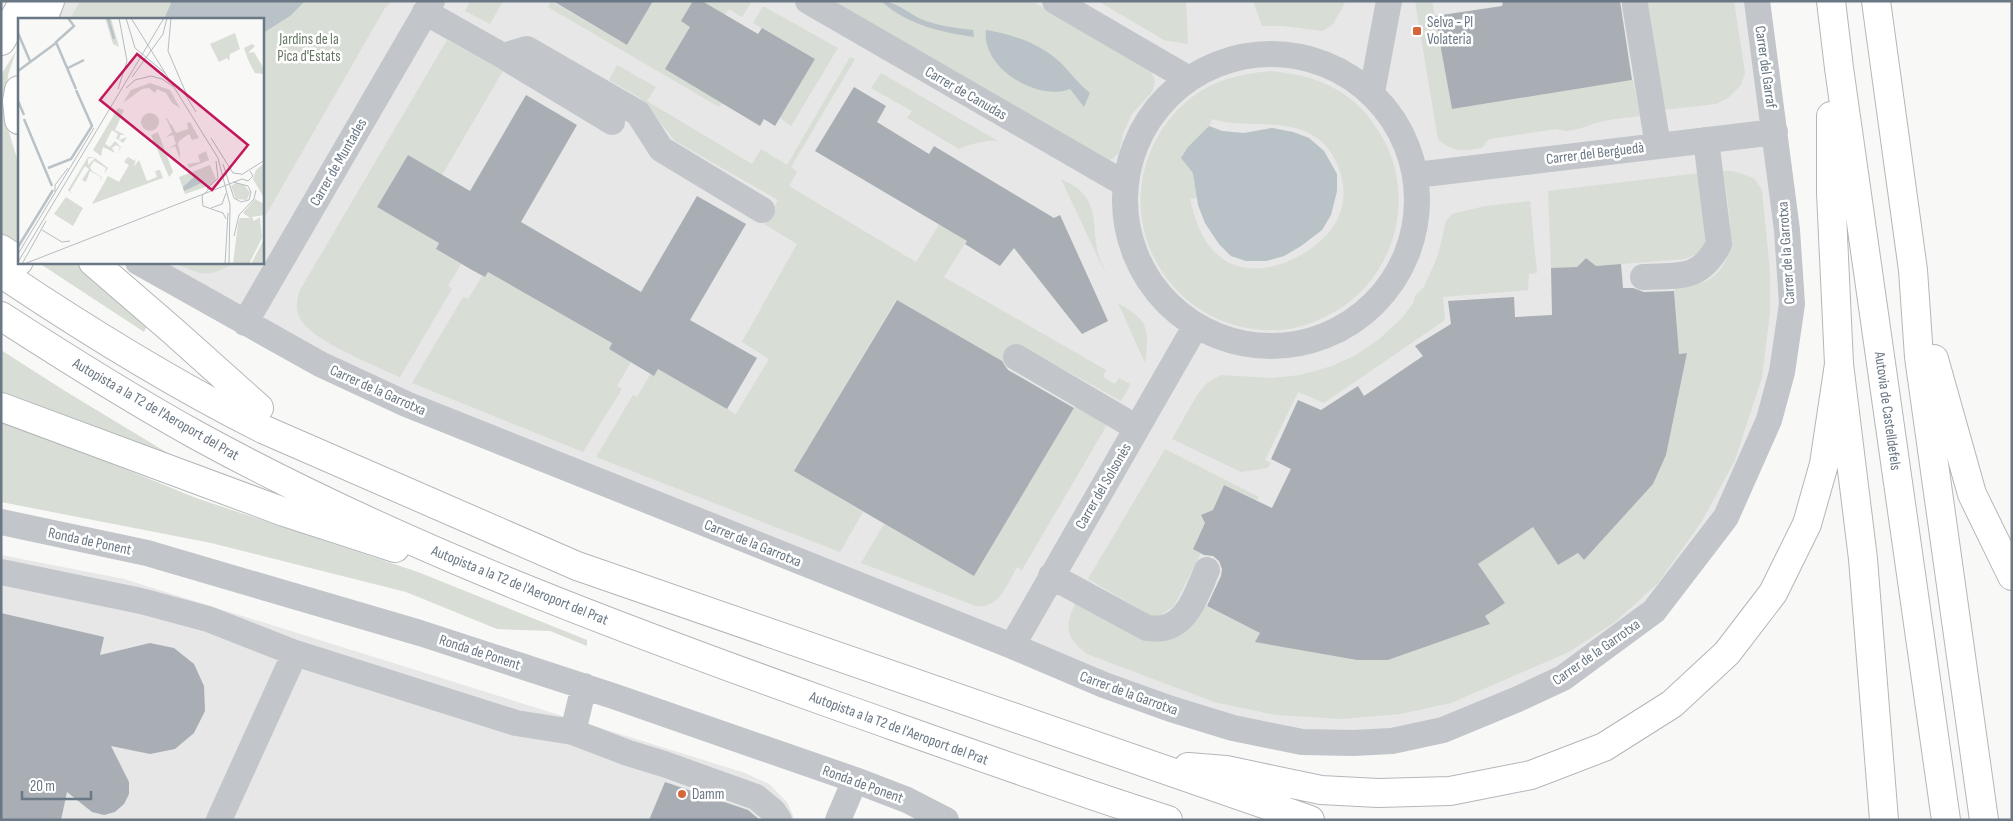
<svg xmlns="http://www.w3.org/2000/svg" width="2013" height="821" font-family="'Sofia Sans Condensed',sans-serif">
<rect width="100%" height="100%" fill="#f8f8f6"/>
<path fill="#e6e7e6" d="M54,1h1703l35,303 -66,213 -122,133 -212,91 -159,-13 -827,-324 -268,-141 124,-1v-243h-218z
M1,555l123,24 621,194 24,11 18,18 8,18h-794z"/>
<path fill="#d8ddd6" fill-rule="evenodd" d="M80,1h312l-7,7 -122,212 -1,-201h-192z
M470,1h33l-13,23 -25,-13z
M551,1l76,44 26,-44h40l-2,26 -25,42 56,34 -3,4 -171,-100z
M702,1h50l-10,16 -13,-8 -4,6z
M822,1h210l119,69 4,12 -3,10 -20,22 -9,20 -4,19 -7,6 -9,2z
M1098,1h88l2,43 -24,-4z
M1253,1h93l-13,23 -10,7 -41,-5h-20z
M1415,1h17l20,108 181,-29 7,36c-15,2 -31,3 -44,7 -14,4 -24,11 -39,6l-68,10 -7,9c-19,3 -29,5 -44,-9z
M1645,1h89l11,72 -4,12 -13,13 -12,6 -53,6z
M763,6l75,42 -47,78 -11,-8 35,-59 -62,-36z
M447,40l56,31 -61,104 -34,-20 -31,52 62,36 -3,6 25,15 -13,22 4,3 -52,88c-24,-11 -93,-38 -101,-61 -4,-9 -2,-17 1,-26z
M16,51l-8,24 -2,31 2,23 11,36v83l-18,-13v-160z
M850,57l5,2 -64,108 6,5 -8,14 127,76 53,-86 28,16 -53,85 162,93 -3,7 12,7 4,-6 12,6 -10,17 -103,-57 -12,20 -110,-64 -102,171 69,41 -23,40 -244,-95 37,-62 4,2 14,-24 3,2 4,-6 78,45 33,-55 -27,-17 55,-98 -33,-20 14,-24 -103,-59 -33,-42 -33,-19 8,-15 39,22 -9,14 105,63 9,-15 26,16z
M1271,71c36,4 62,11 89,36 5,5 9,11 13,16 46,61 28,149 -37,188 -16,9 -35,17 -54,19 -104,7 -175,-100 -125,-192 12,-22 32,-42 55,-53 19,-9 39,-12 59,-14zM1212,119c36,11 78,-4 109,22 8,7 13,16 17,25 7,17 8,35 0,52 -17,37 -84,69 -119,38 -17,-14 -24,-36 -29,-57l8,-1 7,25 14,21 12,12 15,5h20l18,-5 17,-10 21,-16 9,-15 6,-24v-17l-13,-23 -15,-13 -16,-6 -21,-4 -28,5 -22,-2 -13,-5z
M881,73l117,68c-15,-1 -26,3 -39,8l-52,-31 5,-7 -41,-23z
M1723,171h9l22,7 8,12 8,82v40l-8,65 -27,83 -33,61 -44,62 -43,39 -46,30 -118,51 -51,11 -59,5 -65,-4 -62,-13 -127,-48c-25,-19 -21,-29 -10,-55l53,32 70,-28 60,30 -4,9 101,18h31l102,-36 -5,-8 20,-13 -27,-39 55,-37 25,38 20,-12 6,7 69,-76 13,-29 21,-102 -8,1 -5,-68c9,0 19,0 27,-3 44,-14 26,-79 22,-112z
M1699,173l7,69 -7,11 -14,6 -89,7 -10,-8 -9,9 -26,1 -3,-77z
M1061,179c37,16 31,36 36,70 2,10 8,22 12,32z
M1530,201l7,72 -8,1 -1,16 -85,7 2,23 -121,83 -26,-11 -33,68 6,3 -4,5 -26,4 -69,-33 25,-44 10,-12 14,-8 51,3 28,-3 32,-9 24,-11 22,-15 24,-22 12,-16 1,-6 9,-9 14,-32 8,-34 6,-7 33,-8z
M39,263h38l70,63 -3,6z
M174,263h61c-29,16 -32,12 -61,0z
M488,272l124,71 -3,6 22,13 -14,24 5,3 -39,63 -171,-69 51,-86 5,2 14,-23 3,1z
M1118,303c32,19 31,25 27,60z
M1,350l64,41 106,64 -8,1 -162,-64z
M1076,405l32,18 -86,147 -5,-3c-10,18 -18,42 -41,39l-115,-43 23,-39 90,52z
M1,420l24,8 171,70 222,74 169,68v6l-37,-15 -53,-2 -91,-37 -195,-49 -210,-41z
M1165,449l94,48 -3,3 -32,-15 -11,25 -12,5 4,8 -12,26 8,4 -27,53 -16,11 -8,-2 -62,-36z"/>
<path fill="#b9c2c7" d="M172,1h133l-15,15 -27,17 -1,-14h-98z
M881,1c15,0 28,13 42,19 16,6 33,8 50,10l1,7c-33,-5 -67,-12 -93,-36z
M986,30c29,5 56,14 77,35 9,10 17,20 27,28l-6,14 -14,-18c-32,13 -89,-21 -84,-59z
M1209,126l13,5 22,2 28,-5 21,4 16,6 15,13 13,23v17l-6,24 -9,15 -21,16 -17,10 -18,5h-20l-15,-5 -12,-12 -14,-21 -7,-18 -5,-32 -12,-15 7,-11z"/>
<path fill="#a8aeb4" d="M553,1h100l-26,44z
M693,1h9l56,33 4,-6 53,31 -40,67 -11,-7 -4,7 -95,-57 25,-42 -9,-6z
M1503,1h117l12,79 -180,29 -17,-93 67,-10z
M854,87l32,19 -9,16 52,32 5,-8 120,72 6,-3 48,106 -26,13 -68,-86 -14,18 -35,-22 2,-3 -152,-90z
M526,95l51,30 -56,97 120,70 56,-96 49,28 -56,96 67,38 -30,51 -69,-40 -4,7 -45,-27 3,-6 -124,-71 -3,5 -13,-7 -36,-21 3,-6 -62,-36 31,-52 62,36z
M1586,258l10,8 25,-2 2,24h10l11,4 30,-1 5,63 8,-1 -21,102 -13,29 -69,76 -6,-7 -20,12 -25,-38 -55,37 27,39 -20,13 5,8 -102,36h-31l-102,-18 5,-9 -53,-27 14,-30 1,-7 -3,-8 -6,-5 -9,-1 -11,-6 12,-26 -4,-8 12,-5 11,-25 48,23 19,-39 -20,-10 27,-59 23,10 37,-24 6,10 59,-40 -8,-10 36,-22 -3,-23 66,-4 1,20 37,-2 -1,-47 26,-1z
M897,300l105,61 6,9 66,38 -100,168 -180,-105z
M1,613l103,24 -4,18 50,-12 24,5 20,16 10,22 1,25 -11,22 -19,16 -25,5 -39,-8 18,36v12l-5,10 -9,8 -11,3 -12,-3 -25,-20 -6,28h-60z
M665,782l83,28 12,10h-111z"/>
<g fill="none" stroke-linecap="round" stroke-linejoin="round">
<g stroke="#b4b7bb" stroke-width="30">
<path id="major" d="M43,19l7,-18
M1,41l23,-40
M19,90l-2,11 2,19"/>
</g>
<g stroke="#b3b7ba" stroke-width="30">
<path id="highway" d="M1831,1l8,67 107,752
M1876,1l37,269 6,87 65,463
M1831,116v77l8,171 24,195 21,261
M1,249l18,12
M93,262l80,69 86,77
M1,273c85,57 172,111 264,157l312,136 733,254
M1,316c65,42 130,83 197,120 201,110 416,190 631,267 113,40 225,81 339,117
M1934,359l38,135 40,82
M1,407l283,105 111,36
M1188,767l38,3 95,20 57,3 72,-2 81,-16 73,-28 68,-43 55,-51 46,-60 34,-69 17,-60 15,-100"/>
</g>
<path stroke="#c2c5c9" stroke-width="26" d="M808,1l317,183
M1055,1l134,78
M1635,5l23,141
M425,12l78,44 24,-7 111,64 23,36 101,61
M1125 200a146 146 0 1 1 292 0a146 146 0 1 1-292 0Z
M503,56l109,66
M1372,92l17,-91
M1416,175l359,-43
M138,262l182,102 86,40 606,242 92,39 67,24 62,19 69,14 52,1 38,-2 51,-11 75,-31 45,-21 91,-67 72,-94 43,-97 13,-48 10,-68 -5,-74 -30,-229
M1643,277c37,-2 57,4 76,-33l-13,-104
M245,323l187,-322
M1016,357l121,71
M1,522l146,31 273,80 196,64 239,83 52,20 39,20
M1,572l140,29 67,18 87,34 221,70 57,9 55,21 36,11 92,33 17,14 6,9
M1051,576l96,52c5,0 11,1 16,0 26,-5 35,-38 44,-58
M1012,646l183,-319
M573,732l11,-46
M219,820l76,-167
M838,820l17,-40"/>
<use href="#major" stroke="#fff" stroke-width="28"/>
<use href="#highway" stroke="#fff" stroke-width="28"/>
</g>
<g fill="#d5663a" stroke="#fff" stroke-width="2">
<rect x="1412" y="26" width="10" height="10" rx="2.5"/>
<circle cx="682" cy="794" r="5"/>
</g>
<g text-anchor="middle" stroke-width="5" stroke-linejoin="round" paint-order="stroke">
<g font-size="15" fill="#6a7784" stroke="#fff" text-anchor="start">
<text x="1427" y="27">Selva - Pl<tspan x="1427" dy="17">Volateria</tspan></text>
<text x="692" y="799">Damm</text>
</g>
<g font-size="15" fill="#667764" stroke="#fff">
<text x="309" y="44">Jardins de la<tspan x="309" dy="17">Pica d'Estats</tspan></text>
</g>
<g font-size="15" fill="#6a7784" stroke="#fff">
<text transform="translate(1766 67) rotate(82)" y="5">Carrer del Garraf</text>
<text transform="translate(966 93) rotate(30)" y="5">Carrer de Canudas</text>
<text transform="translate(1595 153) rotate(-7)" y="5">Carrer del Berguedà</text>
<text transform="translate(338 162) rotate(-60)" y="5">Carrer de Muntades</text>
<text transform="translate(1786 253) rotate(-94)" y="5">Carrer de la Garrotxa</text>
<text transform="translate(378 390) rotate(24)" y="5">Carrer de la Garrotxa</text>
<text transform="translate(156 409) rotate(30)" y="5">Autopista a la T2 de l'Aeroport del Prat</text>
<text transform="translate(1888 411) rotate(82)" y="5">Autovia de Castelldefels</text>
<text transform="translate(1103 486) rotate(-60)" y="5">Carrer del Solsonès</text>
<text transform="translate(90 541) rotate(12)" y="5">Ronda de Ponent</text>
<text transform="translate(753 543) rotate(22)" y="5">Carrer de la Garrotxa</text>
<text transform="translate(520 585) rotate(22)" y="5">Autopista a la T2 de l'Aeroport del Prat</text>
<text transform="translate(480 652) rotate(18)" y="5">Ronda de Ponent</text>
<text transform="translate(1596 652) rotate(-35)" y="5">Carrer de la Garrotxa</text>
<text transform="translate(1129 693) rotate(20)" y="5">Carrer de la Garrotxa</text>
<text transform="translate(899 728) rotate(20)" y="5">Autopista a la T2 de l'Aeroport del Prat</text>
<text transform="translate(863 784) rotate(20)" y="5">Ronda de Ponent</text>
</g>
</g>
<g transform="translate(18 18)">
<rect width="246" height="246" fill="#f8f8f6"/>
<path d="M87,0h6l8,29 -6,-3zM217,15l5,16 -10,5 -1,7 -2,-3 -8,4 -9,-18zM234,26l3,2 -7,7 6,-1 10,17 -1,5 -8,-1 -6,-11 -5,-14zM132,65l20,7 10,18 -8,-5 -6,-10 -9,-4 -2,4 -6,-5 -7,1 -19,14 8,-13zM100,90l6,2 -9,20 10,5h-5l-1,5 8,-3 -4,6 -7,-5 2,-4 -6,-4 -7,14 5,3 5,-6 6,6 -4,7 3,-7 -4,-2 -4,3 3,5 -12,-6 -2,9 -8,-6zM123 104a9 9 0 1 1 18 0a9 9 0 1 1-18 0ZM148,100h1l4,7h1l4,8 12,-4 -1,-6 3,-1 9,16 -7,2 -3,-6 -10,7 -1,4 2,7v7l-5,-13 -8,3 9,-5 -3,-9 -7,2 6,-5zM140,114l15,40 -4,5 -18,-42zM188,133l3,9 -20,8 -2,-4 13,-2 -2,-7zM119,137l-3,12 5,-7 8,21 10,-4 -2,-6 5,-1 3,8 -71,26 16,-28 11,6 10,-17 -5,-3 4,-5 7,4zM70,139h6l-6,2v6l7,-7 13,10 -4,6 2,-6 -12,-7 -4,6 2,4 10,6 -2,5 1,-5 -11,-6 -4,11 -4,-2 7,-11 -4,-3 -15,25 3,4 -5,-5zM246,145v35l-11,-19 3,-9zM192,147l6,14 -5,6 -26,9 -6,-17zM218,165l8,2 6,7 -3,8 -11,-1 -5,-13zM48,179l17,11 -10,18 -19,-12zM237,181l9,5v11l-12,2 2,4 6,-4 2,21 -13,26h-16l5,-41 2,-5h10l-7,-5zM246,217v29h-13l13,-25z" fill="#d8ddd6"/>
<path d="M176,159l9,5 -19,9 -1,-4z" fill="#b9c2c7"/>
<path fill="none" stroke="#b9c2c7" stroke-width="2.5" d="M50,0l6,8 -18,16 20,47M90,0l6,21M0,15l12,28M50,50l16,-8M0,53l38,-28M0,83l6,14M6,101l28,67M30,150l23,-9 21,-33 -16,-36M0,229l35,-57"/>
<path fill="none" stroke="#b6bcc1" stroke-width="1" d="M108,0l9,30 31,26M113,0l87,140 12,47 -1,59M153,0l-3,33 18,42M114,59l31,-43 4,-16M108,70l9,-8 16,-4 11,3 12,8M100,71l9,-28 -8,-43M165,73l13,21M193,120l22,35 8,1M198,143l2,17M205,146l11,34 7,4 8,-2 2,-8 -3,-6 -15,-4M223,157l24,-15M189,171l11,-11M191,171l-7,7 1,10 20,7 3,6M37,174v-7l13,-17M193,190l11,-4 4,-11M24,212l20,12 8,-1M216,218l5,-21 15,-16 2,-9M0,236l76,-126M0,244l146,-244M4,246l24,-43M6,246l218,-85 6,2 5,-5 -3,-5M207,246l3,-51"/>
<path fill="#c2185b" fill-opacity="0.15" stroke="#c2185b" stroke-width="2.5" d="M119,36l111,91 -36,45 -112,-90z"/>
<rect width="246" height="246" fill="none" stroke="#6a7784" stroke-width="2.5"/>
</g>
<rect width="2013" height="821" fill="none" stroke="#6a7784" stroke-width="5"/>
<path d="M22 791v8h69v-8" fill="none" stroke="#6a7784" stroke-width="2.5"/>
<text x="30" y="791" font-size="15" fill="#6a7784" stroke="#ffffff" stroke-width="4" paint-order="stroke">20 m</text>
</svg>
